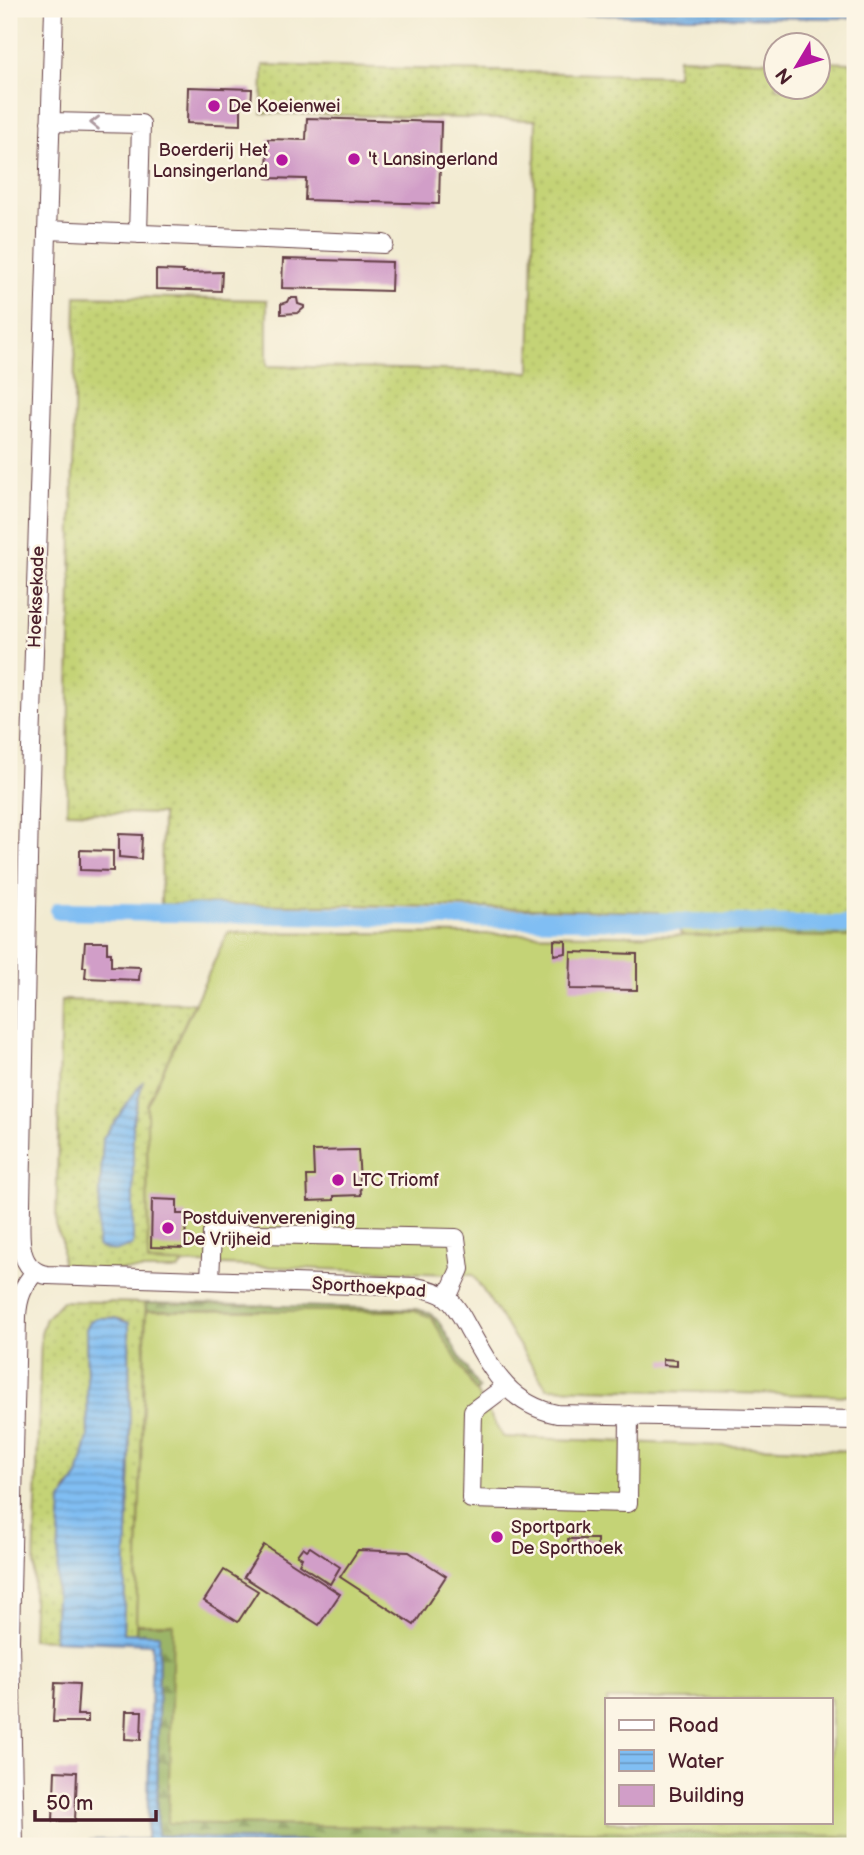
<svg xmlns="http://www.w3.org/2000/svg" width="864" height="1855" font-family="'Balsamiq Sans',sans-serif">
<defs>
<pattern id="grass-dots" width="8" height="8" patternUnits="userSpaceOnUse" patternTransform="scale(1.75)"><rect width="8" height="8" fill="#c4d376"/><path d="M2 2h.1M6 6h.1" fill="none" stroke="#aab566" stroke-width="1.8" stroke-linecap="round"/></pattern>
<pattern id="forest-firs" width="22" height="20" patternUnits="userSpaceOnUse" patternTransform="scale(1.75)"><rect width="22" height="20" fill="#9bb567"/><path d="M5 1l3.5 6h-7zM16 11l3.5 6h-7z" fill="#809355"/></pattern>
<pattern id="water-rules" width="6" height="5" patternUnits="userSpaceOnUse" patternTransform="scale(1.75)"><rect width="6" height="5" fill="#80bef3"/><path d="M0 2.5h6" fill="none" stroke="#6b9ac5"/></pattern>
</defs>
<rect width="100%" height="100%" fill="#fcf5e5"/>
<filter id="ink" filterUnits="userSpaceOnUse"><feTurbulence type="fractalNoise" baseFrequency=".0143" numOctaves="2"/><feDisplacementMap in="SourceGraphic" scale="14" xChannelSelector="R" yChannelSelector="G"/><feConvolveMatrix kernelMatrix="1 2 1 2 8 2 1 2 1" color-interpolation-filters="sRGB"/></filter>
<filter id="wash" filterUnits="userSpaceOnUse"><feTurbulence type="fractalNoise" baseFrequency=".00686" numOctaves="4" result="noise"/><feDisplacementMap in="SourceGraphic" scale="28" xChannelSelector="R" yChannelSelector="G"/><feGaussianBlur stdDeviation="1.57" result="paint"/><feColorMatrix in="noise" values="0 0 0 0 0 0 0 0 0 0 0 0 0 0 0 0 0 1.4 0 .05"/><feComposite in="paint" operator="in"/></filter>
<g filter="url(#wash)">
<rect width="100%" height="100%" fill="#f2ebd1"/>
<path fill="url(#grass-dots)" stroke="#877950" stroke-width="2" fill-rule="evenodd" d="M678,58l98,3v27h42l1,-26 36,1v869l-115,-3 -3,23 -49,-4 -10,-20 -20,-1v-15l-305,-7 -192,-1 1,-90 -95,-2 9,-516 191,4v66l263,6 6,-252 -274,-7 1,-48 414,11z
M61,1000l133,3 -47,102 1,157 37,1 -7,7h-116v-29l-6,-13zM142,1083l-9,37 -30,18z
M62,1301l84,2 -10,330h-13l7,-170 -1,-140c-11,-7 -27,-7 -39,-2l-4,8 2,108 -10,39 -12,15 -6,28 -6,121 -22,-1 9,-306 5,-15z"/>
<path fill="url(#forest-firs)" stroke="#726a49" stroke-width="2" d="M739,929l116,3v27l-118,-7z
M146,1303l270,6 14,4 9,9 40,67 -4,5 -299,139 9,277 670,21v15l-620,-6 -78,-5 2,-200 -23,-2z"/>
<path fill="#c4d376" stroke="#877950" stroke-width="2" fill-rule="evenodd" d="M228,932l627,5v459l-308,-8 -74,-113 -325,-13 -1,-157z
M146,1311h268l17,6 72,120 352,14v385l-687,-13 5,-199h-37zM607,1699h224v123h-224z"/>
<path fill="url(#water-rules)" stroke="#656e8f" stroke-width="2" d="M467,9h388v9l-164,-1 -224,-5z
M143,1081l-10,39v125c-13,6 -22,8 -36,1l6,-108z
M96,1318h18l15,5 1,140 -7,170 36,1 -2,201 78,5 517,6 -664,-1 2,-5 57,-1 5,-195 -98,-4 7,-139 17,-25 10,-39 -2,-108 4,-8z"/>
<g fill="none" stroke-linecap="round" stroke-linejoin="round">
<path stroke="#80bef3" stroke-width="18" d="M9,910h3
M59,911l796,14"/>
</g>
<g id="blocks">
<path fill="#d19ec8" d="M188,87l64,2 -1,17h-10v19l-54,-2z
M307,118l134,4 -2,82 -134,-4 1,-21 -39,-1 1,-39 38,1z
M283,259l109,3 -1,29 -109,-3z
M156,270l27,1v2l39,-1 -1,19 -65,-2z
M289,298h8l1,6 6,2v2l-6,5 -17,1v-10l6,-2z
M119,834l23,1 -1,24 -22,-2z
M80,850l33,1v20l-33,-1z
M554,940l12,1v12l-12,2z
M85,942h22v11h4v13l29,1 -1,13 -54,-2 1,-11h-3z
M571,952l66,2v36l-67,-1z
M358,1150l3,45 -27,1v4l-26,1 -1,-25h7l-1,-25z
M152,1199l25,1v14h9l-1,34 -34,-1z
M663,1359l14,1v6l-14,-1z
M568,1539h29v15h-29z
M264,1545l76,49 -21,31 -75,-48z
M303,1547l4,3 3,-3 30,20 -10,17 -31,-20 3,-6 -5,-3z
M358,1550l51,2 37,24 -32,49 -74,-48z
M224,1570l34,21 -20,31 -34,-21z
M55,1683l24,1 -2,31h11v7h-35z
M126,1711h16l-1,29 -16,-1z
M55,1771l22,1 -2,49h-22z"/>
</g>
</g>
<g filter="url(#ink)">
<use href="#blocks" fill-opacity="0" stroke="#633e44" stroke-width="2"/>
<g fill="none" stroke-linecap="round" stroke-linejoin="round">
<g stroke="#633e44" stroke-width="20">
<path id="minor" d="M54,9l-25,803 -8,393c0,24 -7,66 26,70l369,12c10,2 21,4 30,10 10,8 16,20 22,31 23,40 40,76 89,86l298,6
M50,122l91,2 -3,110
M47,230l337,14
M210,1280l2,-47 244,5 4,31 -13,29
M505,1387l-32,24 -2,88 157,4 1,-88
M14,1846l-4,-206 7,-324c1,-19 6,-30 18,-44"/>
</g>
<use href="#minor" stroke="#fff" stroke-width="18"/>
</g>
<defs><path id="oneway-chevron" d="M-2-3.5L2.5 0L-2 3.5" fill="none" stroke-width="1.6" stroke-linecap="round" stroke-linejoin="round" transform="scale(1.75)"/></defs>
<use stroke="#ae9aa0" href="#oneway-chevron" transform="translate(95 123) rotate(-179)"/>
</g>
<g fill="#b5179e" stroke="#fcf5e5" stroke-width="2.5">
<circle cx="214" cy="106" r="7"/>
<circle cx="354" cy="159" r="7"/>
<circle cx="282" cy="160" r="7"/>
<circle cx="338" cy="1180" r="7"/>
<circle cx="168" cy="1228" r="7"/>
<circle cx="497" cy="1537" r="7"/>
</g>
<g text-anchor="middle" stroke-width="5" stroke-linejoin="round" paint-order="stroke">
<g font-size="18" fill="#4a1f2b" stroke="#fcf5e5" text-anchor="start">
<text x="228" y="112">De Koeienwei</text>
<text x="268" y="156" text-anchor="end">Boerderij Het<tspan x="268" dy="21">Lansingerland</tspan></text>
<text x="368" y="165">'t Lansingerland</text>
<text x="352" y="1186">LTC Triomf</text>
<text x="182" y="1224">Postduivenvereniging<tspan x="182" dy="21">De Vrijheid</tspan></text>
<text x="511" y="1533">Sportpark<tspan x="511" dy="21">De Sporthoek</tspan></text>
</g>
<g font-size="18" fill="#4a1f2b" stroke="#fcf5e5">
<text transform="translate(36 597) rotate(-88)" y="6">Hoeksekade</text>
<text transform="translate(369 1287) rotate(4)" y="6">Sporthoekpad</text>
</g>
</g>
<rect width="864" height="1855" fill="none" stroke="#fcf5e5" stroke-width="35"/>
<rect x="605" y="1698" width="228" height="126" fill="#fcf5e5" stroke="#b59f9b" stroke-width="2"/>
<rect x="619" y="1720" width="35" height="10" fill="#ffffff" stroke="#b59f9b" stroke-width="2"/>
<text x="668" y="1732" font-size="21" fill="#4a1f2b">Road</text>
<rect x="619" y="1750" width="35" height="21" fill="url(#water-rules)" stroke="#b59f9b" stroke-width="2"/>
<text x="668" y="1768" font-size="21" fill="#4a1f2b">Water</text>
<rect x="619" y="1785" width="35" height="21" fill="#d19ec8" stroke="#b59f9b" stroke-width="2"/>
<text x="668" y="1802" font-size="21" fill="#4a1f2b">Building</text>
<g transform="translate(797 66) rotate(232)"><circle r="33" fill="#fcf5e5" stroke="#b59f9b" stroke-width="2"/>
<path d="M0-5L12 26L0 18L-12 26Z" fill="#b5179e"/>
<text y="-10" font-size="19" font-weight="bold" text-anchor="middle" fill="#4a1f2b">N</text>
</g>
<path d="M35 1810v10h121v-10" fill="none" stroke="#4a1f2b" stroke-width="3.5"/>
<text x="46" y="1810" font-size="21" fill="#4a1f2b" stroke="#fcf5e5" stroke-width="5" paint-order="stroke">50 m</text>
</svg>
